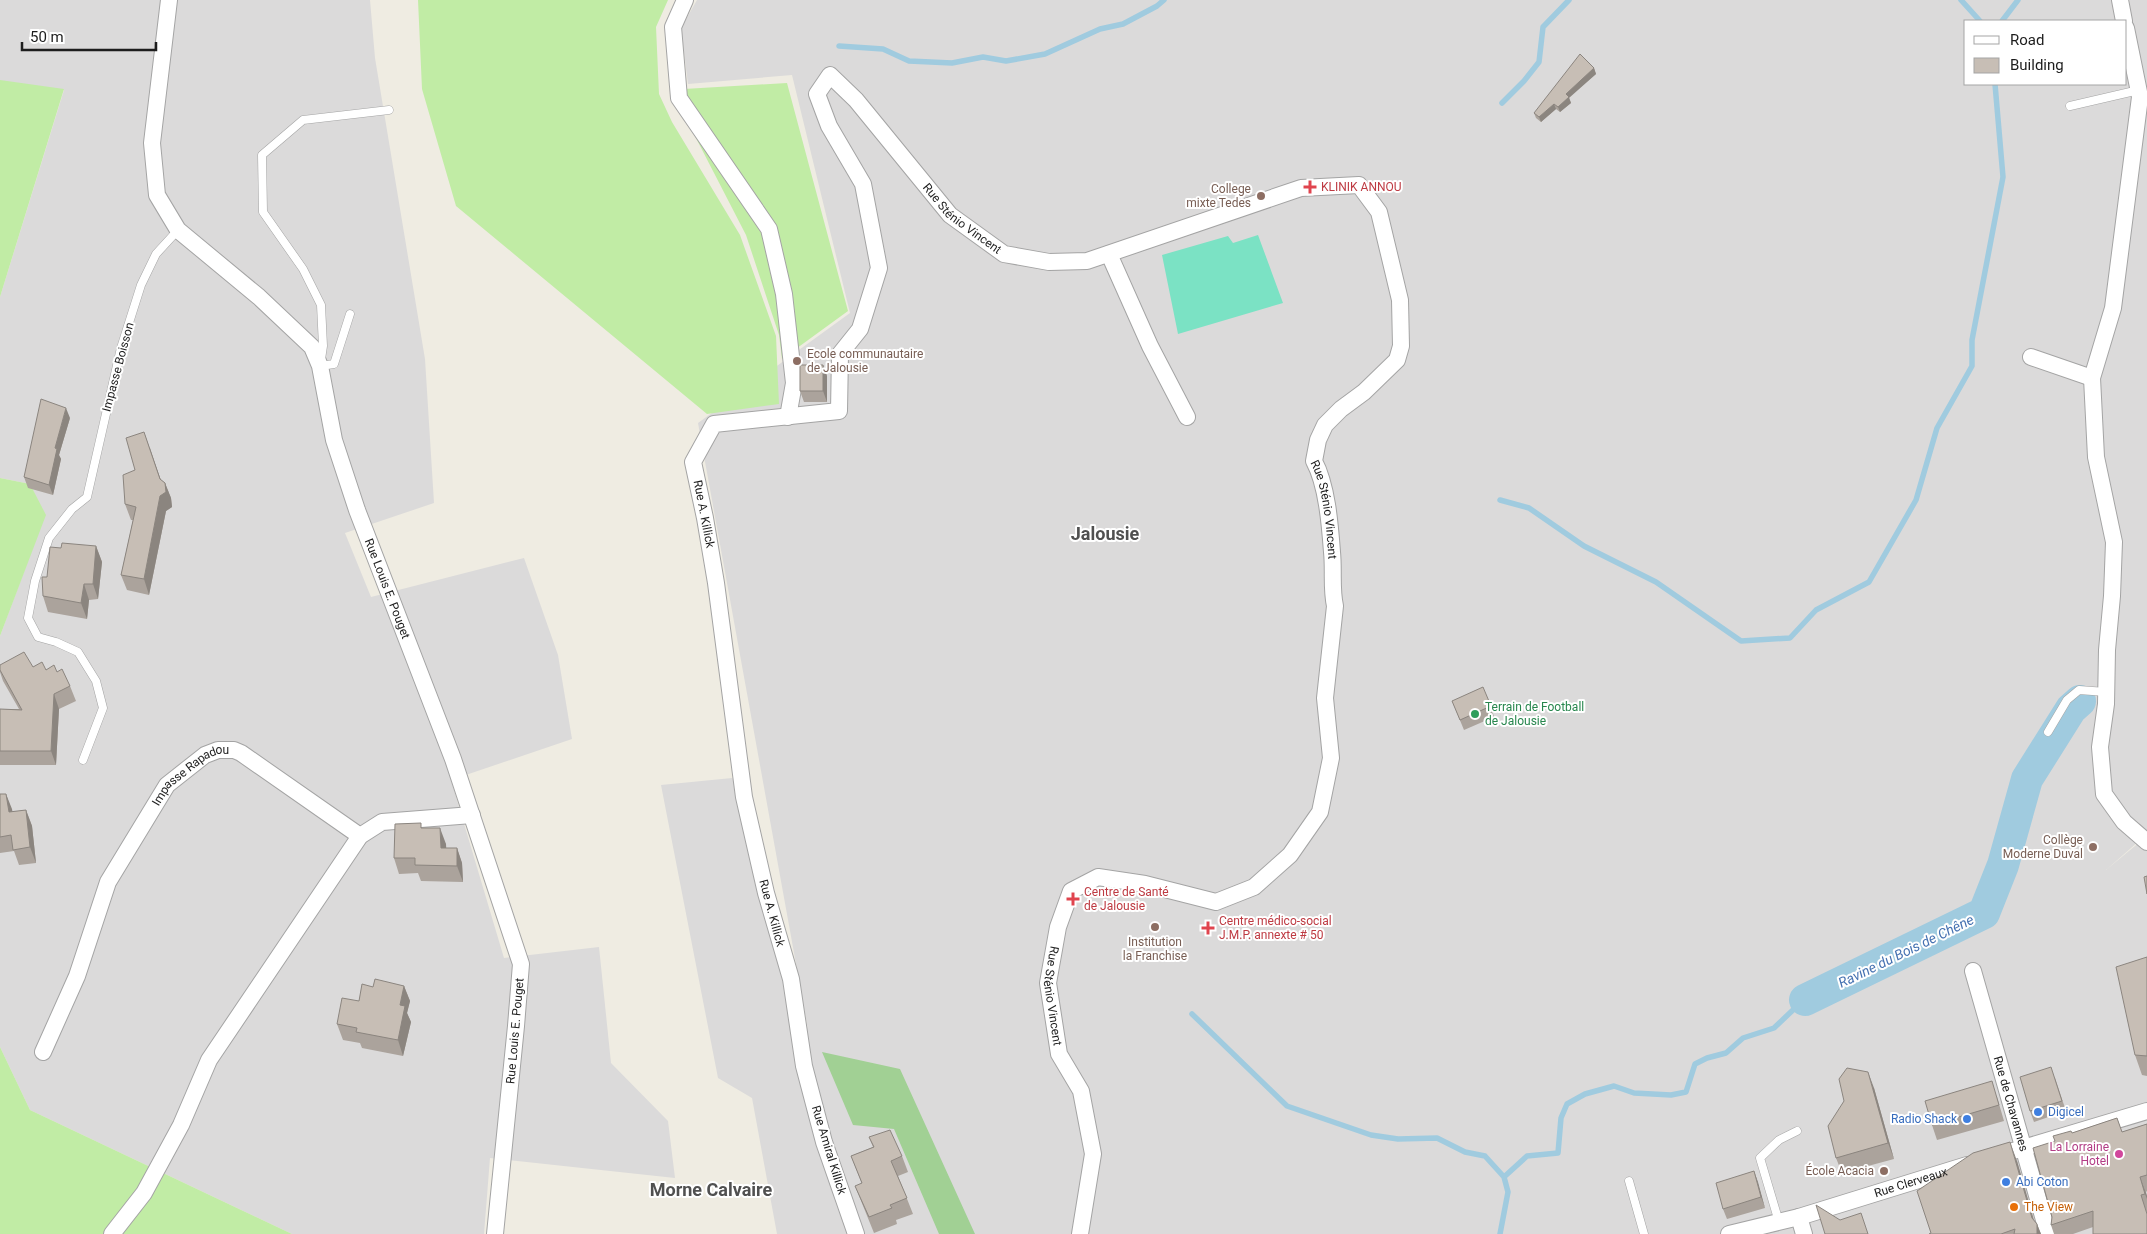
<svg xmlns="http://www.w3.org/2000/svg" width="2147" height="1234" font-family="Roboto,sans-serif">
<rect width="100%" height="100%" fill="#efece2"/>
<path fill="#dbdada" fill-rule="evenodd" d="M0,0h370l5,58 50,301 9,144 -89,30 26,64 153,-39 34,97 14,84 -121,41 53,178 95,-11 12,116 57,58 7,57 -185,-20 -6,76h-192l-262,-124 -30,-63v-411l45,-121 -15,-31 -30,-6v-181l64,-207 -64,-9z
M697,0h1450v834l-41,36 41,-34v398h-1370l-25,-136 -34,-20 -57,-293 71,-7 21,38 55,214 -110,-607 152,-110 -58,-238 -104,9 -7,-56zM1966,21h160v63h-160z"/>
<path fill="#c1eca5" d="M418,0h250l-12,27 3,67 13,28 68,113 36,101 3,68 -72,10 -251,-208 -34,-117z
M0,80l64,9 -64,208z
M787,83l61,228 -66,48 -3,-24 -33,-100 -65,-126 3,-20z
M0,478l30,6 16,31 -46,121z
M0,1047l30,63 262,124h-292z"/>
<path fill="#a1d094" d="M822,1052l78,17 75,165h-36l-45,-105 -41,-4z"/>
<path fill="#7be2c4" d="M1258,235l25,68 -105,31 -16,-79 66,-19 5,7z"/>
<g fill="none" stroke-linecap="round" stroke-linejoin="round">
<path stroke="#a0cbdf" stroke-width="5.5" d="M1961,0l19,21
M2002,21l16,-21
M839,46l44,3 26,12 43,2 31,-6 23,4 39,-7 55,-25 23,-5 34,-18 7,-6
M1502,103l22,-22 15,-19 4,-35 26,-27
M1500,500l29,8 55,38 72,36 85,59 49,-3 26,-28 53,-28 47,-82 21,-72 35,-62v-26l31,-163 -8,-93
M1192,1014l95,92 84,29 27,4 39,-1 28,14 20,4 19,21
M1500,1234l8,-42 -4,-15 23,-21 31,-3 3,-35 6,-14 18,-10 29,-8 20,7 37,2 15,-3 9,-28 12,-6 19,-5 17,-15 31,-10 20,-19 11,-9"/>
<path stroke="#a0cbdf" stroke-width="32" d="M1805,1000l179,-87 19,-48 24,-86 44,-70 9,-8"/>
<g stroke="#a4a4a4" stroke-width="9">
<path id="service" d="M2070,106l69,-16
M350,314l-16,50 -14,2 3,-20 -2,-41 -18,-36 -40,-57 -1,-57 41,-35 86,-10
M2048,732l19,-32 12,-10 27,2
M83,760l20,-52 -7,-27 -18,-29 -22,-10 -18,-5 -10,-19 7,-37 14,-43 23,-29 15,-12 34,-149 20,-63 15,-31 22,-24
M1629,1181l15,53
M1779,1222l-19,-64 19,-18 18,-9"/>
</g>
<g stroke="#a4a4a4" stroke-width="18">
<g id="minor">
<path id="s1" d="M169,0l-17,143 5,52 21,35 81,67 53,50 8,19 14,74 23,70 96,249 68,205 -5,62 -21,208"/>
<path d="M685,0l-12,27 6,71 90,131 15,65 10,89 -6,34"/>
<path d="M2120,0l4,21"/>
<path d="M2126,28l14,69 -27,211 -21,70 4,79 18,85 -2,54 -5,54 -1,54 -6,43 4,47 20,28 23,20"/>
<path d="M1109,254l41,92 37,71"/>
<path d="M2031,357l61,21"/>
<path id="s2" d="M1973,971l75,263"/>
<path id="s3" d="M43,1052l34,-76 31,-94 59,-97 38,-30 13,-5h16l7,3 119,83"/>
<path d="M1993,1157l154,-46"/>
<path d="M1799,1217l5,17"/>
<path d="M112,1234l32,-41 37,-68 28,-65 151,-224 22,-14 90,-7"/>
<path id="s4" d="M856,1234l-32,-92 -20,-76 -13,-87 -25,-86 -22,-96 -28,-214 -11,-65 -12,-56 21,-38 125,-13 1,-57 20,-25 19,-61 -16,-84 -34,-58 -12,-32 13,-19 26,25 94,115 54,39 45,8 38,-1 214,-73 58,-3 20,27 21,88 1,46 -4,14 -33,32 -23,17 -16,16 -7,15 -4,21c13,24 16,64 18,91 2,19 -1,36 3,54l-10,92 6,60 -11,54 -30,43 -36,32 -38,15 -71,-18 -47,-7 -27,14 -13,36 -10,56 11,71 22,37 12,63 -13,80"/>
<path id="s5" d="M1729,1234l70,-17 168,-52"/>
</g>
</g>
<use href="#service" stroke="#fff" stroke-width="8"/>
<use href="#minor" stroke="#fff" stroke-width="16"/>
</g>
<path fill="#aba39c" d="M1594,68l2,6 -27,23 2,6 -11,9 -4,-3 -15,13 -5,-4 -2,-5z
M823,365l4,11v26h-23l-4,-11z
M70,418l-11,37 2,4 -8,36 -25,-7 -4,-11z
M150,448l10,31 5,4 6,15 1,9 -6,4 -17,84 -22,-5 -6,-15 12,-55h-2l-6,-16 10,-34z
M96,546l6,16 -4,37 -9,1 -2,19 -39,-7 -5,-16 4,-19 14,-29z
M0,665l33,2 24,5 13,14 6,15 -17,8 -3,56h-56v-56h19l-16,-28 -3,-9z
M1452,701l39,5 3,11 -30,13z
M0,794h6l6,18 14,-2 6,16 4,37 -17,2 -5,-14 -14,2z
M423,828l23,16v4h11l5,15 1,19 -42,-1 -3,-8 -19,1 -5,-16z
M2147,957v119l-5,-1 -7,-20z
M404,986l6,15 -3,12 4,9 -8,34 -41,-8 -2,-5 -17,-3 -6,-16 36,-37z
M2055,1078l11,33 -32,11 -4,-11z
M1874,1088l20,71 -52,14 -6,-15z
M1997,1097l7,24 -67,19 -5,-15z
M2117,1118l5,14 25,-8v67l-1,1 1,4v38l-54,-7 -20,7h-19l-3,-9 1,-8 20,-84z
M869,1137l33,19 6,16 -10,4 15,38 -17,6 1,4 -23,9 -19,-47 7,-2 -11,-28 22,-9z
M2017,1161l17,59 3,4 4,10h-112l2,-1z
M1754,1171l11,37 -38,11 -4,-10z"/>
<path fill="#8b857f" d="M1594,68l2,6 -27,24 2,5 -11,9 -2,-5 8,-13z
M1554,104l2,5 -15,13 -2,-5z
M823,365l4,11v26l-4,-11z
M66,408l4,10 -11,37 2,4 -8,36 -4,-10 6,-37z
M144,432l21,60v-9l6,15 1,9 -6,4 -17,84 -5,-16 16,-83z
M96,546l6,16 -4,37 -5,-15z
M84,584l5,16 -2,19 -6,-16z
M54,694l5,15 -3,56 -5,-14z
M6,794l6,15 3,19 -6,-16z
M26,810l6,16 4,37 -6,-16z
M440,828l6,16 1,19 -6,-15z
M457,848l5,15 1,19 -6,-16z
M404,986l6,15 -3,12 4,9 -8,34 -5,-16 2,-35z
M1868,1072l6,16 20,71 -6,-16z
M2010,1142l7,19 20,71v-8l4,10h-4z
M1754,1171l4,11 7,26 -4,-11z
M2140,1177l7,19v3l-2,-5z"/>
<path fill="#c7beb5" stroke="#8b857f" d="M1580,54l14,14 -28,26 3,3 -11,10 -4,-3 -15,13 -5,-4z
M800,365h23v26h-23z
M41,399l25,9 -11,40 2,1 -8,36 -25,-8z
M144,432l16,47 5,4 1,9 -6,4 -16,83 -23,-4 15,-68 -11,-3 -2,-29 12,-5 -9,-32z
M62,543l34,3 -3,38h-9l-3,19 -38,-7 -1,-19h5l3,-30 11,1z
M24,652l9,15 9,-5 4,8 8,-5 3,7 5,-3 8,17 -16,8 -3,57h-51v-42l22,1 -22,-40v-5z
M1483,687l8,19 -31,14 -8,-19z
M0,794h6l3,18 17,-2 4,37 -17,3 -2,-15 -11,2z
M421,823v5h19l1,20h16v18l-42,-1v-7h-21l1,-34z
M2147,876v18l-3,-17z
M2147,957v99l-12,-1 -19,-88z
M375,979l29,7 -4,19 5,1 -7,34 -42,-8 1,-4 -20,-4 5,-26 17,3 3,-17 11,3z
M2051,1067l11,34 -32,10 -10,-34z
M1847,1068l21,4 20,71 -52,15 -8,-32 16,-25 -5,-22z
M1992,1081l7,24 -67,20 -7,-24z
M2117,1118l5,14 25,-8v51l-7,2 5,17 -4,1 6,19v20h-54v-23l-42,14 1,-8 -19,-69 22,-7 -2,-5 18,-5 1,2z
M890,1130l12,26 -11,5 16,37 -17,7 2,3 -23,9 -14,-31 7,-3 -11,-27 23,-9 -5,-10z
M2010,1142l22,76 5,6v10h-23l1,-5 -14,5h-72l2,-1 -14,-42 56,-38z
M1754,1171l7,26 -38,12 -7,-26z
M1816,1205l24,15 21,-7 7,21h-43z"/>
<g fill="#e0444e" stroke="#fff" stroke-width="2">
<path d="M1307.5 179.5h5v5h5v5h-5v5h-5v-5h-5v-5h5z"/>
<path d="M1070.5 891.5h5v5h5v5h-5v5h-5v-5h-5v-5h5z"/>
<path d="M1205.5 920.5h5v5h5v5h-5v5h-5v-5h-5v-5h5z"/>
</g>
<g fill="#8d6e63" stroke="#fff" stroke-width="2">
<circle cx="1261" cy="196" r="5"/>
<circle cx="797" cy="361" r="5"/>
<circle cx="2093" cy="847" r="5"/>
<circle cx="1155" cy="927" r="5"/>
<circle cx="1884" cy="1171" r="5"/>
</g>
<circle fill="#2e9e5b" stroke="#fff" stroke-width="2" cx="1475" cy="714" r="5"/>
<g fill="#3f7fe0" stroke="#fff" stroke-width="2">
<circle cx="2038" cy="1112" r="5"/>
<circle cx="1967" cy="1119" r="5"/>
<circle cx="2006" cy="1182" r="5"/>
</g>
<circle fill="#d1479c" stroke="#fff" stroke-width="2" cx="2119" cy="1154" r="5"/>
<circle fill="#e8710a" stroke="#fff" stroke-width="2" cx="2014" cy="1207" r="5"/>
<g text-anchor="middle" stroke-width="4" stroke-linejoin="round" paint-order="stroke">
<g font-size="12" fill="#be3a42" stroke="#fff" text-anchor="start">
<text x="1321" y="191">KLINIK ANNOU</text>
<text x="1084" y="896">Centre de Santé<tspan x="1084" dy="14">de Jalousie</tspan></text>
<text x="1219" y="925">Centre médico-social<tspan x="1219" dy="14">J.M.P. annexte # 50</tspan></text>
</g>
<g font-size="12" fill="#785e54" stroke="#fff" text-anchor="end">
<text x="1251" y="193">College<tspan x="1251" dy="14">mixte Tedes</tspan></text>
<text x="807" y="358" text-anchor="start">Ecole communautaire<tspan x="807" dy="14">de Jalousie</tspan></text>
<text x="2083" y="844">Collège<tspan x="2083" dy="14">Moderne Duval</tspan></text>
<text x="1155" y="946" text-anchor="middle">Institution<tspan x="1155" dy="14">la Franchise</tspan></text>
<text x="1874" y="1175">École Acacia</text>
</g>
<g font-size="12" fill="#1d1d1d" stroke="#fff">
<text dy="4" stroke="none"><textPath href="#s4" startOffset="1519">Rue Sténio Vincent</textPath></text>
<text transform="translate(118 367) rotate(-75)" y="4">Impasse Boisson</text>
<text dy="4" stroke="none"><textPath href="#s4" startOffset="2312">Rue Sténio Vincent</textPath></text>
<text transform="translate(704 514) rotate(79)" y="4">Rue A. Killick</text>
<text dy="4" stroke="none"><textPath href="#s1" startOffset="669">Rue Louis E. Pouget</textPath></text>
<text dy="4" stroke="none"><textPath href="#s3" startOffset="321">Impasse Rapadou</textPath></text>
<text transform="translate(772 913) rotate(75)" y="4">Rue A. Killick</text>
<text dy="4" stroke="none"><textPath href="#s4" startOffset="3018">Rue Sténio Vincent</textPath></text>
<text transform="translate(515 1031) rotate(-85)" y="4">Rue Louis E. Pouget</text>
<text dy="4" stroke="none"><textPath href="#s2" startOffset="138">Rue de Chavannes</textPath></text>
<text transform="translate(829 1150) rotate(73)" y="4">Rue Amiral Killick</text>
<text dy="4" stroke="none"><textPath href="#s5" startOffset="189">Rue Clerveaux</textPath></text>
</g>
<g font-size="12" fill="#27864d" stroke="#fff" text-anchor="start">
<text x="1485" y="711">Terrain de Football<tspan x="1485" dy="14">de Jalousie</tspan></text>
</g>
<g font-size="12" fill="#366cbe" stroke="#fff" text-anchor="start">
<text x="2048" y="1116">Digicel</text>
<text x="1957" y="1123" text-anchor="end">Radio Shack</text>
<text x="2016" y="1186">Abi Coton</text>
</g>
<g font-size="12" fill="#b23c85" stroke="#fff" text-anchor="end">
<text x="2109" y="1151">La Lorraine<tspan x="2109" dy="14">Hotel</tspan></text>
</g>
<g font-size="12" fill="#c56008" stroke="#fff" text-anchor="start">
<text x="2024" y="1211">The View</text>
</g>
<g font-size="14" font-style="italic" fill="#4571b1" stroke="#fff">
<text transform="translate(1906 951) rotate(-26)" y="5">Ravine du Bois de Chêne</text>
</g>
<g font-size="18" font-weight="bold" fill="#505050" stroke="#fff">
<text x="1105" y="540">Jalousie</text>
<text x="711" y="1196">Morne Calvaire</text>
</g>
</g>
<rect x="1964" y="20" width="162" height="65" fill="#ffffff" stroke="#a5a5a5"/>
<rect x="1974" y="36" width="25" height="8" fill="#ffffff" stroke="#a5a5a5"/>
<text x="2010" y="45" font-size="15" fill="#1d1d1d">Road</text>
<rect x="1974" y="58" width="25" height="15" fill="#c7beb5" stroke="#a5a5a5"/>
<text x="2010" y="70" font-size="15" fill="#1d1d1d">Building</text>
<path d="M22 42v8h134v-8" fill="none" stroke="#1d1d1d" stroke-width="2.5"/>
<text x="30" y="42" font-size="15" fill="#1d1d1d" stroke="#ffffff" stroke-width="4" paint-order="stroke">50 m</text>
</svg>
